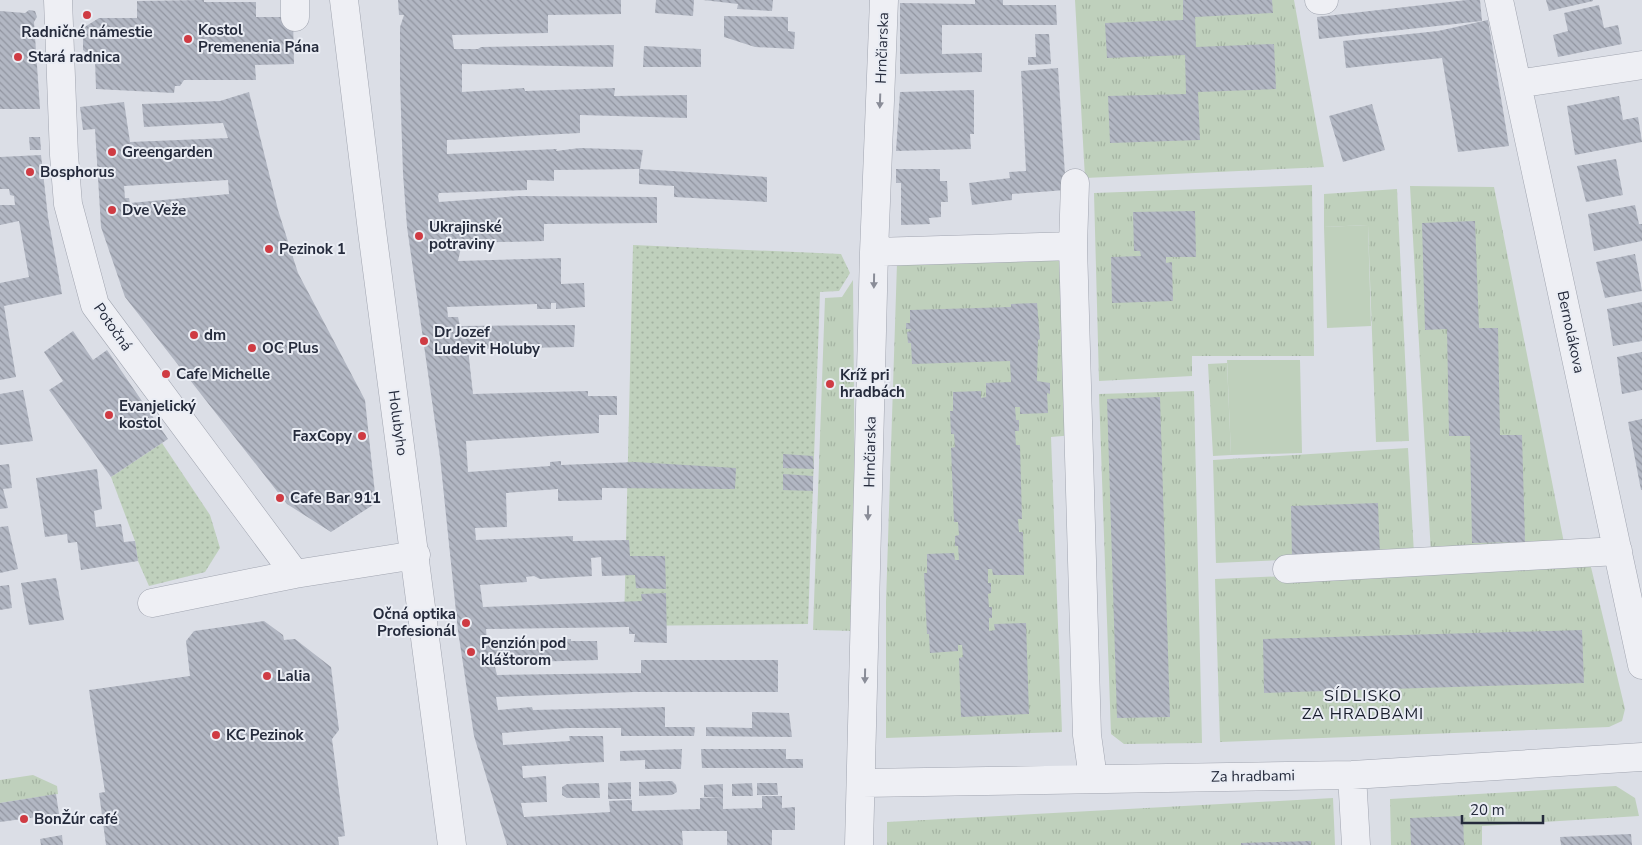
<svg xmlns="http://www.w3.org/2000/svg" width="1642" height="845" font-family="'Nunito Sans',sans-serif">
<defs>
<pattern id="grass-tufts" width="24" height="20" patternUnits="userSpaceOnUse" patternTransform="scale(1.25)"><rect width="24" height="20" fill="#bfd0bc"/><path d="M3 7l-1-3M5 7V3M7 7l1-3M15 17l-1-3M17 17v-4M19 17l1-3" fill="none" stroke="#a4b3a2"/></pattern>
<pattern id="garden-dots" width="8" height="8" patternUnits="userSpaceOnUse" patternTransform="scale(1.25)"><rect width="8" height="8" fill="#bfd0bc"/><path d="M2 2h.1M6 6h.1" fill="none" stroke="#a4b3a2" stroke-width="1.8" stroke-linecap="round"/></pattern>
<pattern id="building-back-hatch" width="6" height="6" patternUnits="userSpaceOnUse" patternTransform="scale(1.25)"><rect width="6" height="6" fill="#b2b7c3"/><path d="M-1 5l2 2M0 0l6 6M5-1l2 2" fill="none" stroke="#9195a0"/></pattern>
</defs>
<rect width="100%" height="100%" fill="#dbdee6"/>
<path fill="url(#grass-tufts)" d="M1075,0h219l30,167 -239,11z
M1312,185l2,171h-122v20l-93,5 -5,-188z
M1410,186l84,1 71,361 -134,6z
M1397,189l12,252 -33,1 -8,-217 -44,2v-33z
M1059,254l11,17 4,164 -23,2 11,295 -176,6v-136l11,-339z
M853,280l3,351 -43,-1 12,-332 17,-1z
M1227,363l4,92 -18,1 -5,-92z
M1194,391l8,352 -78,1 -13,-10 -12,-340z
M1408,448l6,106 -198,9 -3,-103z
M1590,563l35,146 -3,12 -13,6 -389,15 -5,-163z
M33,775l24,11 1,8 -58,9v-23z
M1616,786l19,12 4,18 -157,10v19h-91l-1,-46z
M1333,798l2,47h-448v-23z"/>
<path fill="#bfd0bc" d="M1368,225l3,101 -44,2 -3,-101z
M1227,360h73l2,93 -71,2z"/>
<path fill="url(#garden-dots)" d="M633,245l208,9 9,19 -11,18 -19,1 -12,332 -184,2z
M162,443l48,72 10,33 -15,24 -56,14 -11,-25 -3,-20 -24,-64z"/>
<path fill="url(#building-back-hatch)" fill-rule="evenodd" d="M204,0v2h52v15h37l1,47 -39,1 1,15h-72l-4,6h-5l-1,7 -78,-4 -1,-29 -12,-10v-22l16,-10h38v-17z
M398,0h223v14l-73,1v18l-96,2 2,14h24l3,-2 133,-2 -1,22 -151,-3v28l62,-4 1,3 90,-3 -1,8 73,-1v23l-107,-3v18l-133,7v14l110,-5 -1,2 24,-3 63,2 -3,19 127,8v25l-93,-5v-11l-35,-2v-15l-85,1v11l-27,-1v10l-88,3 -1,3 1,6 80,-6 138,1v26l-113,1v17l-82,2 -4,18 103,-3v26l23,-1 1,24 -29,2v-6h-5v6h-14v-5l-90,3 1,10h10l2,9 115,-1 -1,22 -106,2 5,45 115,-3v5h29v19h-18v18l-133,8 2,31 82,-6v-4l11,-1v4l74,-3 101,6 -1,21 -133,-1v12l-44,1v-12l-52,4 1,34 -32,1 1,12 97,-4v5l56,-1 1,16h35l1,33 -30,-1 -1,-13 -33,1 -1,-19 -10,1 1,18 -52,3 -6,-3 -8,1 1,5 -47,3 3,22 159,-6 -1,-7 25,-1 1,50 -33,-1 1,-8h-6v-7l-143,2 1,12 84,-2v2h26l1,19 -104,3 3,12 144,-2v-13h137v32h-144l-138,5 2,13 34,-3 1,3 132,-3v20h30l-1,9h-73v-8h-54l-65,5 1,12 67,-4 -1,-5h34l1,26 -82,4 1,12 23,-2 1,26 -26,1 3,14 86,-5 -1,-11 23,-1v11l68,-2v-11l23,-1v12l39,-1v-12h20v12l13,-1v23h-23v15h-45v-14h-45l1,14h-176l-33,-109 -16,-105 -18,-174 -33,-230 -4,-53 -3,-92v-55l4,-12h-5z
M656,0h38l-1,16 -38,-3z
M703,0h70l-1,11 -35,-2 1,-5z
M975,0h28v5h53l1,20h-115v29l40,-1v19l-82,2v-71l75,1z
M1183,0h89l1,13 -78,4 1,30 78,-3 2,45 -78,3 2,48 -90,3 -2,-47 78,-2 -1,-39 -78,3 -2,-35 78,-3z
M1467,0h13l2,21 -163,18 -2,-22z
M1546,0h47v1l-44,10z
M1599,5l5,23 14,-3 4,19 -64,13 -5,-22 15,-4 -4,-18z
M29,10l6,1 2,6 -3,5 6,87h-40v-98l25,2z
M724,16l64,1v14l7,1 -1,17 -39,-2 -31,-10z
M1488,20l21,126 -51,6 -16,-94 -96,10 -3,-27 95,-10z
M1035,34h14l2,30 -23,1v-8h8z
M644,46l57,3v18h-58z
M1058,68l8,122 -54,4v6l-40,5 -3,-22 41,-5 -1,-6 17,-1 -5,-100z
M974,90v44h-4l1,15 -75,2 4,-59z
M249,92l29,118 20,63 67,127 11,103 -45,29 -44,-28 -162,-207 -24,-70 -6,-98 -12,1 -3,-23 44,-5 6,40 98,-4 -5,-15 -79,4 -2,-23 78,-3zM228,180l1,14 -99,9 -1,-5h-4l-1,-12z
M1619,96l4,24 15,-3 4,25 -67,13 -8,-49z
M1372,104l13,46 -42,12 -14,-46z
M29,137h11l1,13h-11z
M41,155l7,62 14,77 -58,12 12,71 -16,3v-97l29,-6 -10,-56 -19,4v-20h15l-1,-9 -4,-1 -1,-6h-9v-32z
M1616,159l7,36 -37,7 -9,-36z
M896,169h44v12h7l1,21h-7v15l-12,1 1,6 -29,1v-42h-5z
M1635,205l4,19h3v17l-48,10 -6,-37z
M1195,211l1,46h-30v6l6,-1 1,39 -61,2 -1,-46 30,-1 -1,-5h-6l-1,-39z
M1475,221l4,107h19l2,107h22l3,107 -53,1 -2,-107h-21l-2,-107 -22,1 -3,-107z
M1635,254l7,37 -37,7 -9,-36z
M1642,302v39l-29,5 -6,-37z
M1037,303l3,36 -2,1 -1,41 13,2v11l-3,-1 1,20 -28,1v-7h-5l1,13h3v11h-4l1,14h4l2,74h-4l1,13h4l1,43h-31l-1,-6h-4v14h3v10l-3,1 1,13h3v11h-3v13l6,-1 -1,-6 32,-1 3,91 -68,3 -2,-59 4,-1 -1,-12h-4v6l-28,2 -1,-19h-2l-3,-61h3v-19l27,-1 1,7h4l-1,-14h-3v-10l4,-1 -1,-13h-4l-3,-74 4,-1 -1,-13h-3l-1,-23h3v-19l28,-1v7l5,-1v-14l25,-1 -1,-21 -98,3 -1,-21h-3l-1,-11 4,-1v-2h-5v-6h4v-13l101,-3v-3z
M73,331l20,29 14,-10 61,89 -57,38 -62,-87 14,-9 -19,-29z
M1642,352v38l-20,4 -5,-37z
M23,390l10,51 -33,4v-51z
M1160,397l10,320 -53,1 -10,-319z
M1642,419v71h-1l-13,-68z
M783,454l30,2 1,13 -31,-1z
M9,464l3,24 -9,1 5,19 -8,1v-44z
M97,469l5,40 -8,2 2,16 25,-3 3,18 11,-1 3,20 -57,9 -4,-28 -9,1 -1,-9 -22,3 -9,-59z
M783,474l30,2v15l-30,-1z
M1378,503l2,52 -88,3 -1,-52z
M8,526l10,43 -18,4v-46z
M56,578l8,42 -35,5 -8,-42z
M9,585l3,23 -12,2v-24z
M264,621l19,14 1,5 11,-1 36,28 8,63 -7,9 13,97 -7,1 1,8h-233l-7,-52 6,-1 -16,-102 101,-14 -4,-35 8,-10z
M1582,630l2,53 -320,10 -1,-54z
M752,712l37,1 3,24 -86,-1v-9l46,1z
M682,749l-1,20h-36v-9l-25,1v-10z
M701,749h85v10h17v9h-101z
M672,781l4,4 1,7 -5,3 -33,1v-14z
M631,782v17h-23v-16z
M599,783l1,15h-33l-5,-3v-8l5,-3z
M752,783l1,13h-21v-12z
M757,783h20l1,12h-21z
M723,784v13h-19v-12z
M56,794l3,20 -59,8v-19z
M1463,816l1,29h-53l-1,-27z
M1631,834l1,11h-71l-1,-8z
M62,835l1,10h-22l-1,-6z
M1311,841v4h-70v-2z"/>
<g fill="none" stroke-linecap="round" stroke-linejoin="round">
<g stroke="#a1a5b0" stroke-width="29">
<path id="minor" d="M58,0l6,155 4,49 27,101 200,269
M295,0v17
M344,0l28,231 80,614
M1319,0h5
M1499,0l143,665
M1517,84l125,-19
M1073,246l2,-63
M874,252l199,-6 14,489 6,43
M1287,569l331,-18
M152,603l143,-29 121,-19
M1352,775l4,70
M863,783l489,-8 290,-18
M859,845l15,-593 10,-252"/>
</g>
<use href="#minor" stroke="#eeeff4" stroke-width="28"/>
</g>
<defs><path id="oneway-solid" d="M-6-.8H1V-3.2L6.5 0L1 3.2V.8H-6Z" transform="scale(1.25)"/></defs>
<g fill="#8a8d98">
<use href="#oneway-solid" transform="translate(880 101) rotate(92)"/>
<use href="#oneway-solid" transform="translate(874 281) rotate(91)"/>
<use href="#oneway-solid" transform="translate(868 513) rotate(91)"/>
<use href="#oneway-solid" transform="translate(865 676) rotate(91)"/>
</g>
<g fill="#cf3b43" stroke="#eaedf4" stroke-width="2">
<circle cx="87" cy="15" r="5"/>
<circle cx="188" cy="39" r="5"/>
<circle cx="18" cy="57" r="5"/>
<circle cx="112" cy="152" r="5"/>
<circle cx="30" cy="172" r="5"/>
<circle cx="112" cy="210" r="5"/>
<circle cx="419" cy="236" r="5"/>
<circle cx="269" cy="249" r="5"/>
<circle cx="194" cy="335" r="5"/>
<circle cx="424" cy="341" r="5"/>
<circle cx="252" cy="348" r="5"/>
<circle cx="166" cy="374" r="5"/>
<circle cx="830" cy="384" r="5"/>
<circle cx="109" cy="415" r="5"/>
<circle cx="362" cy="436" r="5"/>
<circle cx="280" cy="498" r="5"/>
<circle cx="466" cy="623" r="5"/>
<circle cx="471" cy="652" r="5"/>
<circle cx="267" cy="676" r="5"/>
<circle cx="216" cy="735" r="5"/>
<circle cx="24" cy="819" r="5"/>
</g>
<g text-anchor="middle" stroke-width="4" stroke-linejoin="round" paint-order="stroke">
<g font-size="15" font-weight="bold" fill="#252b3c" stroke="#eaedf4" text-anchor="start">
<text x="198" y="35">Kostol<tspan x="198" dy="17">Premenenia Pána</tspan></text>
<text x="87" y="37" text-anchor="middle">Radničné námestie</text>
<text x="28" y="62">Stará radnica</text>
<text x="122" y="157">Greengarden</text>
<text x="40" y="177">Bosphorus</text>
<text x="122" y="215">Dve Veže</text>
<text x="429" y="232">Ukrajinské<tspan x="429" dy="17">potraviny</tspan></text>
<text x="279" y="254">Pezinok 1</text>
<text x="434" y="337">Dr Jozef<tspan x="434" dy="17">Ludevit Holuby</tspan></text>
<text x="204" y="340">dm</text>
<text x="262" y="353">OC Plus</text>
<text x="176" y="379">Cafe Michelle</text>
<text x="840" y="380">Kríž pri<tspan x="840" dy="17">hradbách</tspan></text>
<text x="119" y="411">Evanjelický<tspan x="119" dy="17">kostol</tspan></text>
<text x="352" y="441" text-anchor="end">FaxCopy</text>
<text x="290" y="503">Cafe Bar 911</text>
<text x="456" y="619" text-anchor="end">Očná optika<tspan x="456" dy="17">Profesionál</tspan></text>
<text x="481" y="648">Penzión pod<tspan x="481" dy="17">kláštorom</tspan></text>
<text x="277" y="681">Lalia</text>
<text x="226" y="740">KC Pezinok</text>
<text x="34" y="824">BonŽúr café</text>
</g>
<g font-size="15" fill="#252b3c" stroke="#eaedf4">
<text transform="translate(882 48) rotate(-88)" y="5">Hrnčiarska</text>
<text transform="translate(113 327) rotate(55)" y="5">Potočná</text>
<text transform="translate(1571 332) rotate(78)" y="5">Bernolákova</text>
<text transform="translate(398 423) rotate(82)" y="5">Holubyho</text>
<text transform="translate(870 452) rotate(-89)" y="5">Hrnčiarska</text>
<text transform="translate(1253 776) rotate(-1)" y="5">Za hradbami</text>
</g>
<g font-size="16" letter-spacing="1" fill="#181d2c" stroke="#eaedf4">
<text x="1363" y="701">SÍDLISKO<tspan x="1363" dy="18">ZA HRADBAMI</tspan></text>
</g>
</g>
<path d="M1462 815v8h81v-8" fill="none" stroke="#252b3c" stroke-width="2.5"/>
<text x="1470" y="815" font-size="15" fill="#252b3c" stroke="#eaedf4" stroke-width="4" paint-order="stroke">20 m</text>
</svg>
